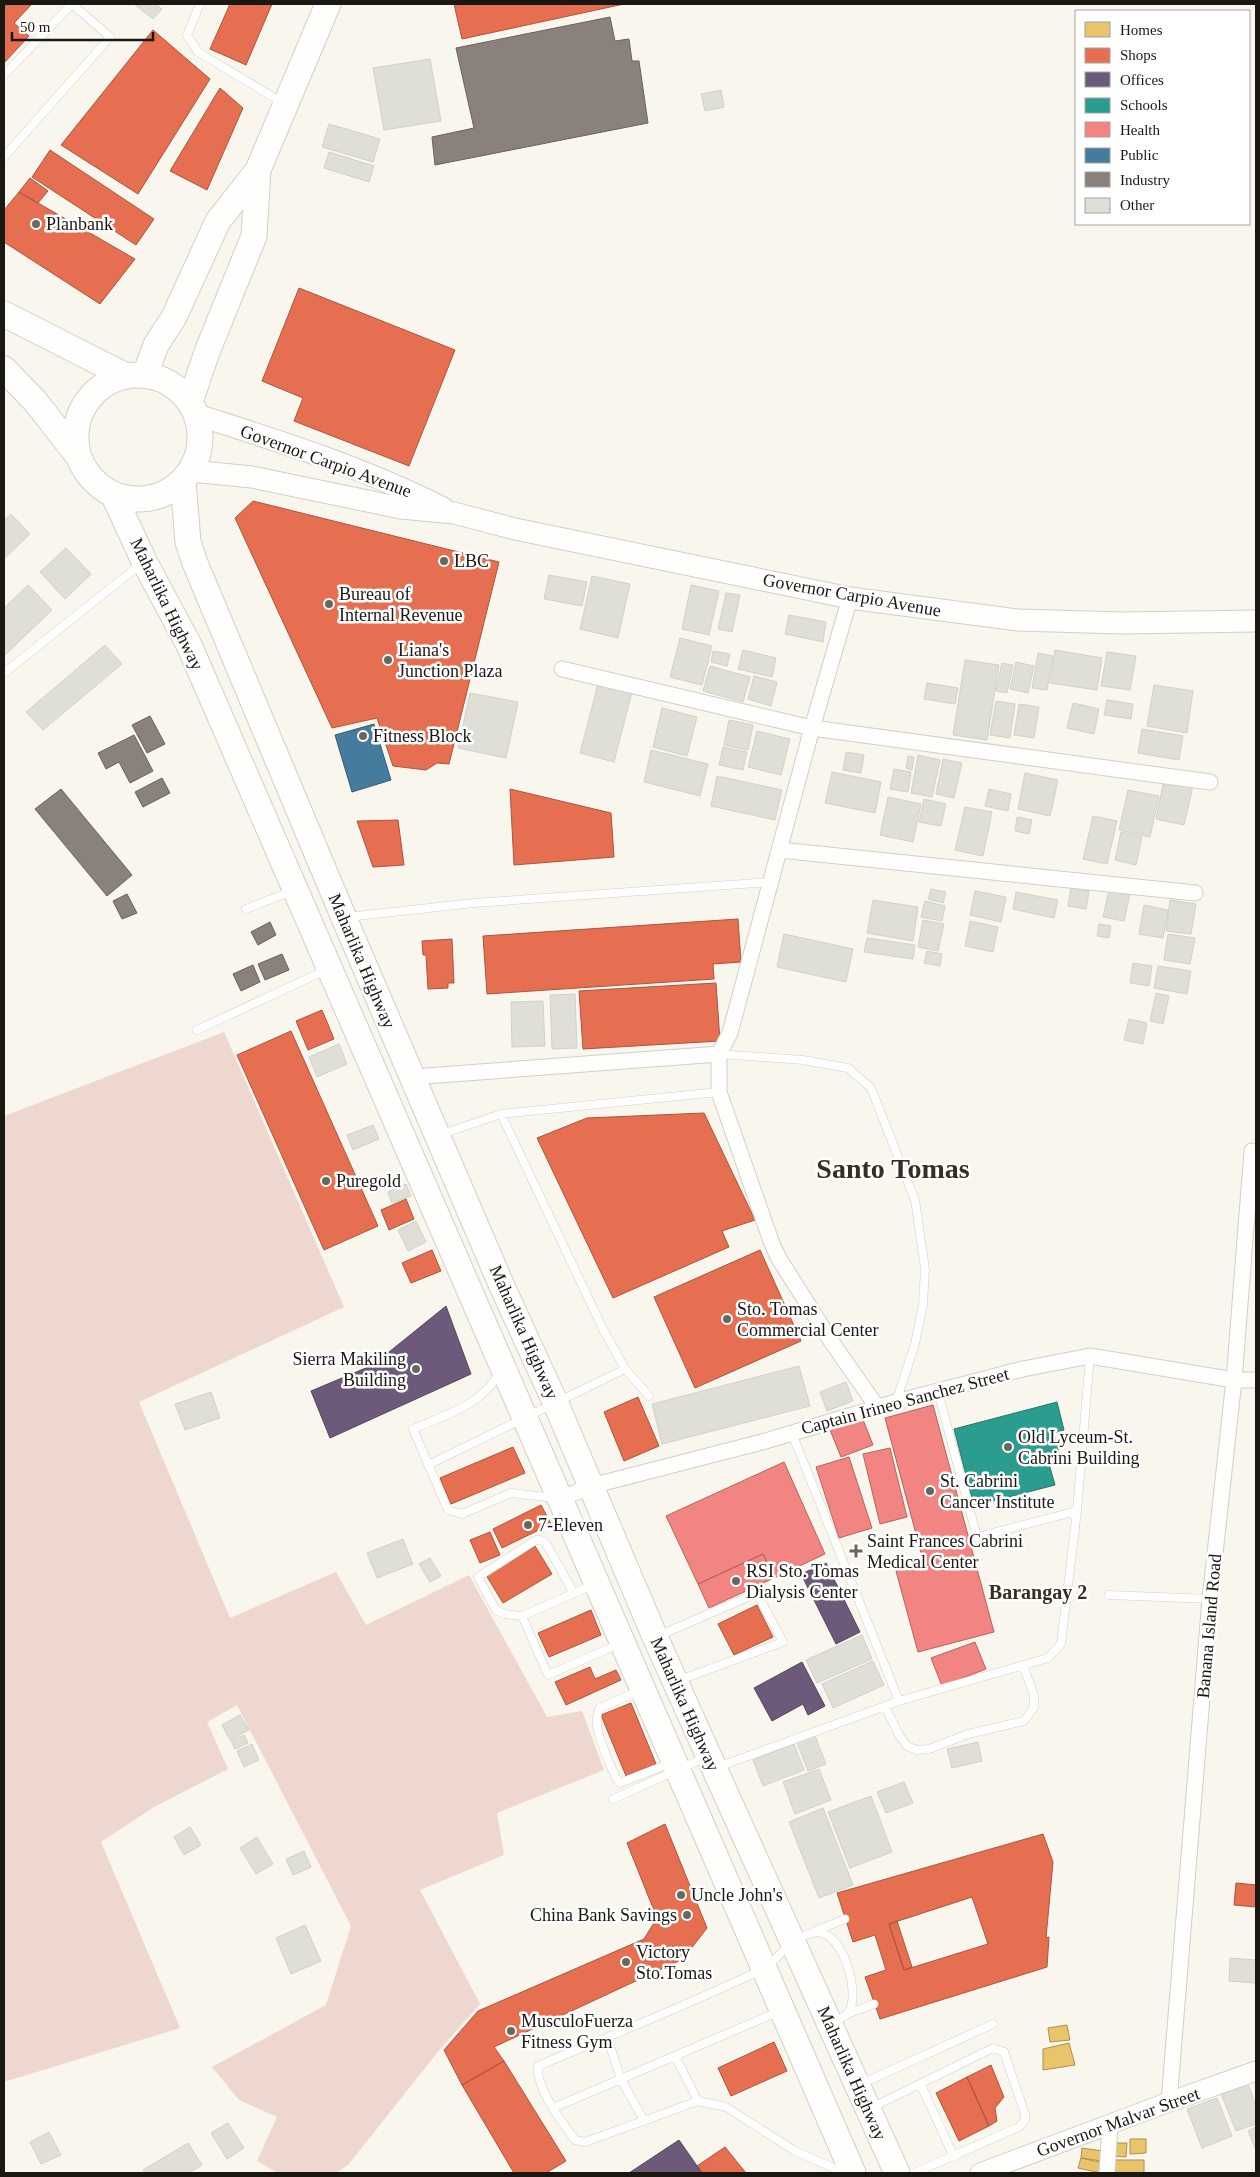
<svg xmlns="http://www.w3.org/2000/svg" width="1260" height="2177" font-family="Georgia,serif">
<rect width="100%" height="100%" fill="#f9f6ee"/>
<path fill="#eed7ce" d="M224,1032l120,275 -205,95 91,216 106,-46 30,53 103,-50 78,142 35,-6 22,59 -107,43 7,42 -84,35 60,114 -39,44 -93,117 -12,8h-58l-21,-12 20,-44 -38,-17 -27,-33 114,-62 25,-79 -114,-221 -30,17 21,47 -74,38 -53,35 79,186 -176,54v-966z"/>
<path fill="#e9c46a" stroke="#ab9050" d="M1067,2025l3,15 -20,2 -2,-14z
M1069,2043l6,22 -32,5v-21z
M1130,2139h16v14l-16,1z
M1112,2143h15l-1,14 -14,-1z
M1082,2148l21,3 -1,10 -21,-3z
M1081,2158l22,5 -2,10 -23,-5z
M1115,2160h29v13h-29z"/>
<path fill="#e76f51" stroke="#aa553e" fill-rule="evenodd" d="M4,4h28l-18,19 15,13 -25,27z
M230,4h42l-26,61 -36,-16z
M454,4h170l-162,35z
M153,30l57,49 -72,115 -77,-49z
M220,88l23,20 -36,82 -37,-19z
M50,150l104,69 -18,26 -104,-68z
M30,178l18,13 -10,12 -19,-11z
M19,192l116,67 -35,45 -96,-62v-32z
M299,288l156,62 -46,116 -115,-45 9,-23 -41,-17z
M253,501l246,61 -50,202 -12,-1 -11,7 -33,-4 -16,-48 -45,10 -97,-210z
M510,789l101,24 3,44 -100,8z
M398,820l6,45 -31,2 -16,-46z
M738,919l3,43 -28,2 1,15 -227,15 -4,-58z
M452,939l2,44h-6v5l-20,1 -2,-34h-3l-1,-14z
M716,983l4,58 -137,8 -4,-58z
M322,1010l12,29 -26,11 -12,-29z
M291,1031l87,195 -54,24 -87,-195z
M704,1113l51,107 -33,11 7,16 -116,51 -76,-160 50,-20z
M406,1199l8,20 -25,11 -8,-20z
M432,1250l9,21 -30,12 -9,-20z
M760,1250l41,91 -106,47 -41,-91z
M638,1397l21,49 -35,15 -20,-49z
M513,1447l12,26 -74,31 -11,-26z
M541,1505l10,19 -49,24 -9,-19z
M490,1532l10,23 -20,8 -10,-23z
M535,1546l17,28 -49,29 -17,-28z
M757,1605l16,32 -39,18 -16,-31z
M591,1610l10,25 -52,22 -11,-24z
M590,1667l5,12 21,-9 5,10 -55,25 -11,-23z
M631,1703l25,61 -30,12 -25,-61z
M665,1824l42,104 -24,31 -189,88 10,14 -42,24 -18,-35 34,-39 166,-72 13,-21 -30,-75z
M1043,1834l10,28 -7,76 3,-1 -2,30 -167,52 -15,-42 21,-7 -11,-35 -22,7 -16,-49zM972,1897l16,47 -84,26 -15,-46z
M1236,1883l20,2v22l-22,-2z
M897,1921l15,46 -8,3 -15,-46z
M774,2042l13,29 -56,25 -13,-28z
M504,2061l62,100 -20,12h-32l-52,-88z
M991,2065l13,32 -9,11 2,13 -8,5 -22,-49z
M967,2077l22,49 -30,15 -23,-48z
M725,2147l21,26h-44l-5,-7z"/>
<path fill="#6d597a" stroke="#54465b" d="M446,1306l25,68 -141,64 -19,-47 62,-26z
M826,1563l34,69 -24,12 -35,-70z
M802,1662l23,44 -17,9 -5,-11 -31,17 -18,-33z
M679,2140l23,33h-73z"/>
<path fill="#2a9d8f" stroke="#26756a" d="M1057,1402l7,28 -10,3 7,28 -12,3 6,21 -81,21 -20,-77z"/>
<path fill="#f28482" stroke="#b26460" d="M933,1405l61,227 -76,20 -22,-81 28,-7 -39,-146z
M860,1412l13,33 -32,12 -13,-32z
M890,1448l17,69 -27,7 -17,-70z
M849,1457l23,71 -33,10 -23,-71z
M784,1462l41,92 -51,24 -11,-24 -65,30 -32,-68z
M763,1554l11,24 -65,30 -11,-24z
M975,1642l11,27 -44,17 -11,-28z"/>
<path fill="#457b9d" stroke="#385d73" d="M374,724l17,56 -39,12 -17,-57z"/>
<path fill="#8a817c" stroke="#69625c" d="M610,17l5,24 14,-2 3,22h7l9,62 -213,42 -3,-28 42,-9 -18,-80z
M150,716l15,28 -18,9 -15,-28z
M134,735l19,36 -23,12 -11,-21 -13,7 -8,-16z
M162,778l8,15 -27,14 -8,-15z
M61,789l71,86 -25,21 -72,-87z
M127,894l10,19 -15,6 -9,-18z
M270,922l6,13 -18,10 -7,-13z
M282,954l7,16 -24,10 -7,-16z
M253,965l7,17 -19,9 -8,-17z"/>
<path fill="#dfdfd7" stroke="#d1d1c9" d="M134,4h21l7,5 -9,10z
M430,59l11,62 -57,9 -11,-62z
M721,90l3,17 -19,4 -4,-17z
M329,124l51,15 -7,23 -51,-15z
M329,152l45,14 -5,16 -45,-14z
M11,514l19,20 -26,25v-39z
M66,548l25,26 -26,25 -25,-27z
M549,575l38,7 -5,24 -38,-7z
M592,576l38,8 -12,54 -38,-9z
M28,585l24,25 -48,46v-48z
M691,585l28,6 -10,44 -27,-6z
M726,593l14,2 -8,37 -14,-3z
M789,615l37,7 -3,20 -38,-8z
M680,638l32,8 -10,39 -32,-8z
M105,645l17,19 -79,66 -17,-18z
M743,650l33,8 -4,19 -34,-8z
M1055,650l47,8 -5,32 -47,-7z
M713,651l17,3 -3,12 -16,-4z
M1107,652l29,4 -6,34 -29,-4z
M1038,653l15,3 -6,34 -15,-2z
M965,660l34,5 -12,75 -34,-5z
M1016,662l18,4 -6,27 -18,-4z
M1002,663l11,2 -6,28 -11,-2z
M710,666l40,11 -7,25 -40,-11z
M754,676l23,6 -6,24 -23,-7z
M927,683l31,5 -3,16 -31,-5z
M598,684l34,8 -18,70 -34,-9z
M1154,685l39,6 -6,42 -40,-7z
M470,693l48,9 -12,56 -48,-10z
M1107,700l26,4 -2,15 -27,-4z
M996,701l19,3 -5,34 -20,-3z
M1073,703l26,6 -5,25 -27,-6z
M1019,704l20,3 -5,31 -20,-3z
M662,708l35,9 -10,39 -34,-9z
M729,720l24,5 -5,25 -24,-5z
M1142,729l41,7 -4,24 -41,-7z
M757,731l33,8 -9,36 -33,-8z
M723,747l24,5 -4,18 -24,-5z
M651,750l57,14 -8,32 -56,-14z
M846,752l18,3 -3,18 -18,-3z
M918,755l22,5 -8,37 -21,-4z
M908,756l6,1 -2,13 -6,-2z
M943,759l19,4 -8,35 -18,-4z
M894,769l17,3 -3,20 -18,-3z
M832,772l49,10 -6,31 -50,-10z
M1025,773l33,7 -8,36 -32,-7z
M717,776l65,14 -7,30 -64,-14z
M1164,780l29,6 -9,39 -28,-6z
M989,789l22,5 -3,17 -23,-5z
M1128,790l31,6 -9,41 -31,-7z
M888,797l33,7 -8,38 -33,-7z
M924,799l22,5 -5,22 -22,-4z
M965,807l27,5 -9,44 -28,-6z
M1093,816l24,5 -10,43 -24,-5z
M1017,817l15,3 -3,14 -14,-3z
M1121,832l21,5 -6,28 -21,-5z
M1071,888l18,3 -3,18 -18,-3z
M931,889l15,3 -3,11 -15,-4z
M1109,890l21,4 -6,27 -21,-4z
M975,891l31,6 -5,25 -31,-7z
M1016,892l42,8 -4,18 -41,-9z
M873,900l45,7 -5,34 -46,-8z
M1170,900l26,4 -5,30 -25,-3z
M925,901l20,5 -3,15 -21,-4z
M1144,905l24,5 -5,28 -24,-4z
M923,920l21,4 -6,27 -20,-4z
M970,921l28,6 -5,25 -28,-6z
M1099,924l12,2 -2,12 -12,-2z
M784,934l69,15 -7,33 -69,-15z
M1168,934l27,4 -5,26 -26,-4z
M867,938l48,7 -2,14 -49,-7z
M927,951l15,3 -2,12 -16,-3z
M1133,963l19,3 -3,20 -19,-3z
M1158,966l33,5 -4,23 -33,-6z
M1156,993l13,3 -6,28 -13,-3z
M575,994l2,54 -25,1 -2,-54z
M543,1001l2,45 -33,1 -1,-45z
M1129,1019l18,4 -4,21 -19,-4z
M339,1044l8,20 -30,13 -8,-20z
M373,1125l6,14 -26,11 -6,-15z
M406,1184l5,12 -19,7 -4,-11z
M416,1221l10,21 -18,9 -10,-21z
M799,1366l11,40 -148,38 -10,-40z
M846,1382l7,19 -26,10 -7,-19z
M211,1392l9,26 -35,12 -10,-26z
M403,1539l10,25 -36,14 -10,-25z
M430,1558l11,18 -11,6 -11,-18z
M862,1635l10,24 -55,24 -11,-23z
M873,1661l11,24 -51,23 -11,-24z
M240,1715l9,15 -19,10 -8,-15z
M814,1733l12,31 -18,7 -12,-31z
M244,1735l4,8 -13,6 -4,-8z
M978,1742l4,19 -30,7 -5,-19z
M252,1744l7,16 -15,7 -7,-16z
M794,1744l10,26 -41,16 -10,-26z
M819,1769l12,31 -36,14 -12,-32z
M904,1782l9,21 -27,10 -9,-21z
M871,1796l21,56 -42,16 -22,-56z
M823,1808l30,77 -34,13 -30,-76z
M190,1827l11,18 -17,10 -10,-18z
M257,1837l16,27 -17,10 -16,-26z
M304,1851l7,16 -18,8 -7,-16z
M305,1925l16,36 -30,13 -15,-36z
M1230,1958l26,2v23l-27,-2z
M1248,2084l8,22v18l-20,7 -15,-37z
M1217,2098l15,38 -30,12 -15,-39z
M228,2123l16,25 -17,11 -16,-26z
M1256,2127v23l-8,-19z
M49,2132l12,23 -20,9 -11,-22z
M188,2143l14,22 -13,8h-44l-2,-3z"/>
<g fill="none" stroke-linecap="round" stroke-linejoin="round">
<g stroke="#d2cfc8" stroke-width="9">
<path id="service" d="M200,4l-13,31 11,17 85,51
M4,75l68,-71 38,33 -106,120
M4,673l137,-109
M246,909l46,-18
M348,917l126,-14 297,-21
M197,1030l129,-60
M719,1054l84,6 45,8 23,20 44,112 10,69 -2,35 -8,40 -19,58
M501,1114l218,-22
M439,1135l62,-21 101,213 23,42 24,27
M500,1372c-19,34 -53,42 -87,57l35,81 14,4 49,-21 44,5
M938,1392l39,145 100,-26 13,-155
M791,1431l108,270
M428,1465l197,-96
M593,1585l-71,31 26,59 71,-31
M1109,1595l101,4
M522,1616l-17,-2 -9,-4 -18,-33 58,-37h5l5,3 27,49
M658,1636l99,-43 26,49 -106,39
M641,1690l-41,18c-11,16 9,52 16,70l4,5 51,-20
M885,1706l14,29 8,11 10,4 12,-1 39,-15 56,-13 10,-14v-11l-11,-31
M718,1767l181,-66 149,-43 13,-14 16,-133
M613,1799l93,-42
M815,1931l30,-12
M847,2014l27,-10
M832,2022c5,-2 13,-5 16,-9 14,-18 -6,-89 -36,-80 -29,8 -31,27 -51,37 -73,35 -149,65 -223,96 -2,23 24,56 37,74l10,2 113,-41 28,6 69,44 50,22
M607,2037l14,42 23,42
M676,2058l22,43
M861,2084l132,-60
M921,2085l33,72
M553,2108l227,-97
M871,2108l122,-60 11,4 21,62v6l-6,7 -105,46"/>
</g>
<g stroke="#d2cfc8" stroke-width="17">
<path id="minor" d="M562,669l250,59 398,54
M780,850l415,43
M719,1054v38l52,149 7,16 53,84 46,66
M412,1077l307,-23 11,-21 82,-305 38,-130
M560,1499l31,-13 171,-44 134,-40 127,-33 67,-13 144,24h22
M1169,2102l41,-503 24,-219 18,-229
M1107,2173l3,-48"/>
</g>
<g stroke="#d2cfc8" stroke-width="21">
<path id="tertiary" d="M980,2173l189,-71 87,-31"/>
</g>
<g stroke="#d2cfc8" stroke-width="23">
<path id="secondary" d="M197,415c82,26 168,53 246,93
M191,471l61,6 149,31 53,5 61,16 335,69 168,22 105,3 133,-2"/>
</g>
<g stroke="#d2cfc8" stroke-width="27">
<path id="trunk" d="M4,314l122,62
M4,369l31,32 43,55
M76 437a62 62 0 1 1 124 0a62 62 0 1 1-124 0Z
M145,375l11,-30 18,-28 44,-96 40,-51 70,-166
M190,402l17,-50 47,-116 4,-66
M183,481l5,61 7,21 149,355 157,366 55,120 99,233 242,536
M113,494l31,67 45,84 664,1528"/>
</g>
<use href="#service" stroke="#fefefc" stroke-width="8"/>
<use href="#minor" stroke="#fefefc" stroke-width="15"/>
<use href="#tertiary" stroke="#fefefc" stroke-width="19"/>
<use href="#secondary" stroke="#fefefc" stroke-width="21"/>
<use href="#trunk" stroke="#fefefc" stroke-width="25"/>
</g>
<g fill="#69665f" stroke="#fff" stroke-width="2">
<circle cx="36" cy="224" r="5"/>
<circle cx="444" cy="561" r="5"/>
<circle cx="329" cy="604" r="5"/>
<circle cx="388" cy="660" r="5"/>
<circle cx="363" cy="736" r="5"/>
<circle cx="326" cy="1181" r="5"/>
<circle cx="727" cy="1319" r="5"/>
<circle cx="416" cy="1369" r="5"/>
<circle cx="1008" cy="1447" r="5"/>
<circle cx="930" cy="1491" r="5"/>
<circle cx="528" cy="1525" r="5"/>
<path d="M853.5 1543.5h5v5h5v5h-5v5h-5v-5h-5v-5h5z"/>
<circle cx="736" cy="1581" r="5"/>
<circle cx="681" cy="1895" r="5"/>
<circle cx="687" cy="1915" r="5"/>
<circle cx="626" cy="1962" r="5"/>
<circle cx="511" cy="2031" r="5"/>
</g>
<g text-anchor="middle" stroke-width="5" stroke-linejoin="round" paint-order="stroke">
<g font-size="18" fill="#1b1812" stroke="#fff" text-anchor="start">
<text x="46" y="230">Planbank</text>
<text x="454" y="567">LBC</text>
<text x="339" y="600">Bureau of<tspan x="339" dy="21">Internal Revenue</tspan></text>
<text x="398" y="656">Liana's<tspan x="398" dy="21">Junction Plaza</tspan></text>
<text x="373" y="742">Fitness Block</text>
<text x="336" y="1187">Puregold</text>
<text x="737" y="1315">Sto. Tomas<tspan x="737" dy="21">Commercial Center</tspan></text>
<text x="406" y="1365" text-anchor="end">Sierra Makiling<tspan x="406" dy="21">Building</tspan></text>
<text x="1018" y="1443">Old Lyceum-St.<tspan x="1018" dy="21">Cabrini Building</tspan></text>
<text x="940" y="1487">St. Cabrini<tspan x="940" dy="21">Cancer Institute</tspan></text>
<text x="538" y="1531">7-Eleven</text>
<text x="867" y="1547">Saint Frances Cabrini<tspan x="867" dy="21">Medical Center</tspan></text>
<text x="746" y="1577">RSI Sto. Tomas<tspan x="746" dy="21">Dialysis Center</tspan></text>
<text x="691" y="1901">Uncle John's</text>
<text x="677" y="1921" text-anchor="end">China Bank Savings</text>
<text x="636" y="1958">Victory<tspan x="636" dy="21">Sto.Tomas</tspan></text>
<text x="521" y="2027">MusculoFuerza<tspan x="521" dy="21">Fitness Gym</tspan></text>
</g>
<g font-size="18" fill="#1b1812" stroke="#fff">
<text transform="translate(326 461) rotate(20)" y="6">Governor Carpio Avenue</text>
<text transform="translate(852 595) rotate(10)" y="6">Governor Carpio Avenue</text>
<text transform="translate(167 604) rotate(64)" y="6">Maharlika Highway</text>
<text transform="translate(362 961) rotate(67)" y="6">Maharlika Highway</text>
<text transform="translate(524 1332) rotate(66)" y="6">Maharlika Highway</text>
<text transform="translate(905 1401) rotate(-15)" y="6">Captain Irineo Sanchez Street</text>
<text transform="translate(1209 1626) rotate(-85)" y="6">Banana Island Road</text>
<text transform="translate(685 1704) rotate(66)" y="6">Maharlika Highway</text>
<text transform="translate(852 2073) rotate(66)" y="6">Maharlika Highway</text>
<text transform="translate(1118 2122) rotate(-20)" y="6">Governor Malvar Street</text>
</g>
<g font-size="20" font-weight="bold" fill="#352f20" stroke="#fff">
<text x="1038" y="1599">Barangay 2</text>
</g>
<g font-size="28" font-weight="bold" fill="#352f20" stroke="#fff">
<text x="893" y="1178">Santo Tomas</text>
</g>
</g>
<rect width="1260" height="2177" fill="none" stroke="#1b1812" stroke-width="10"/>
<rect x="1075" y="10" width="175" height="215" fill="#ffffff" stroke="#a4a3a0"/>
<rect x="1085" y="22" width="25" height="15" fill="#e9c46a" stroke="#a4a3a0"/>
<text x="1120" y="35" font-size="15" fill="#1b1812">Homes</text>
<rect x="1085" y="48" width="25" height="15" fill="#e76f51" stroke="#a4a3a0"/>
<text x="1120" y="60" font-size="15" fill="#1b1812">Shops</text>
<rect x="1085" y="72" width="25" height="15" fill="#6d597a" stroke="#a4a3a0"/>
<text x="1120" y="85" font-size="15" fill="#1b1812">Offices</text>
<rect x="1085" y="98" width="25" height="15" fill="#2a9d8f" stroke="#a4a3a0"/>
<text x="1120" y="110" font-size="15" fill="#1b1812">Schools</text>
<rect x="1085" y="122" width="25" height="15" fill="#f28482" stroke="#a4a3a0"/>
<text x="1120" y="135" font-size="15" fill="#1b1812">Health</text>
<rect x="1085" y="148" width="25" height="15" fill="#457b9d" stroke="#a4a3a0"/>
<text x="1120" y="160" font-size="15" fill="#1b1812">Public</text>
<rect x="1085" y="172" width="25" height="15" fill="#8a817c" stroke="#a4a3a0"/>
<text x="1120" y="185" font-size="15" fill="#1b1812">Industry</text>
<rect x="1085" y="198" width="25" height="15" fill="#dfdfd7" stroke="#a4a3a0"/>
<text x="1120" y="210" font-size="15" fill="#1b1812">Other</text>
<path d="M12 32v8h141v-8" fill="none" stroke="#1b1812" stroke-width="2.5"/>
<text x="20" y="32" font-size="15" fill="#1b1812" stroke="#ffffff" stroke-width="4" paint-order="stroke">50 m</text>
</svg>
